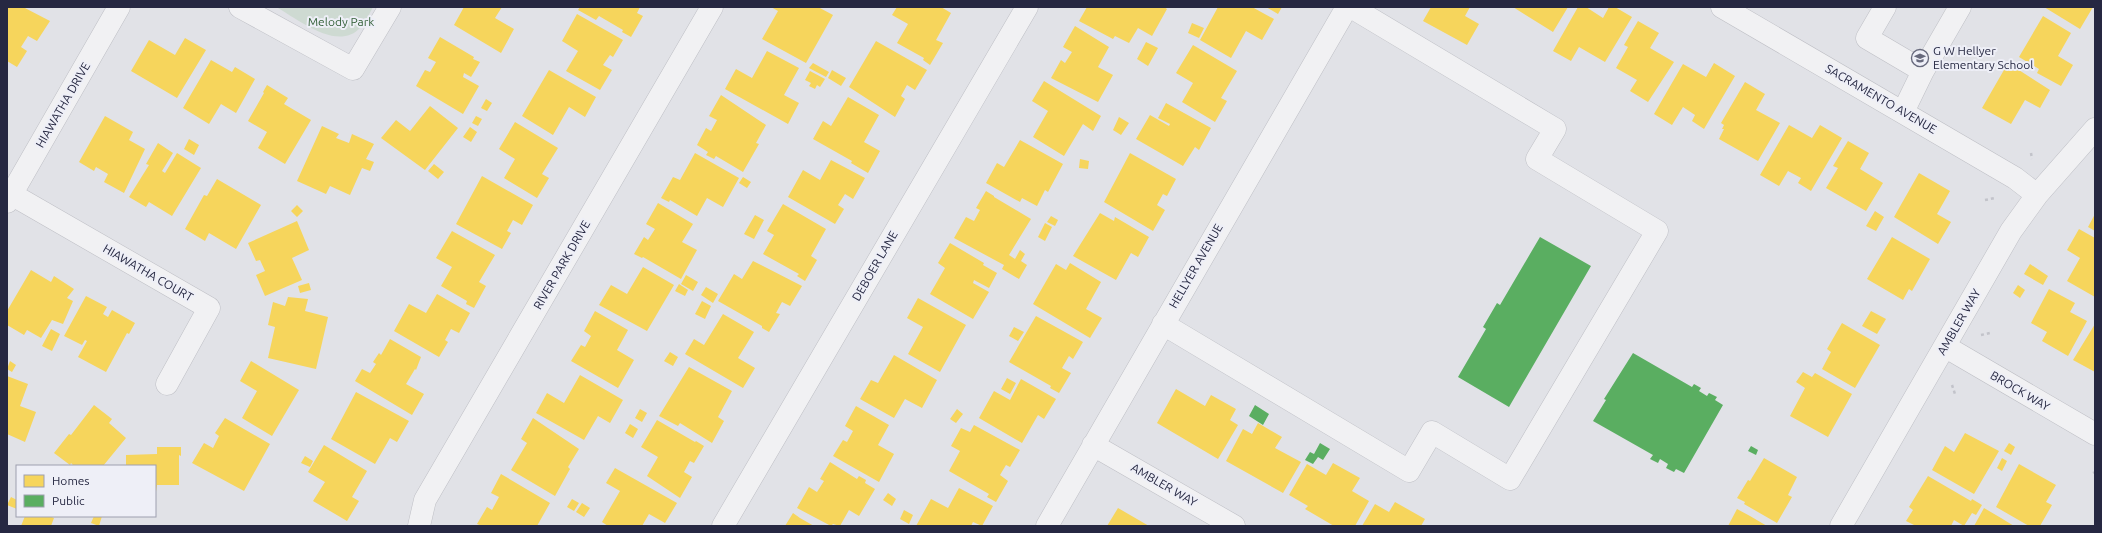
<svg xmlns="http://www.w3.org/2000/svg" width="2102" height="533" font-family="Ubuntu,sans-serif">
<rect width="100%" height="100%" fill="#e1e2e7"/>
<path fill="#cedad2" d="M276,7h97c-4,7 -7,15 -13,21 -23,24 -62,-9 -84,-21z"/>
<path fill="#f6d55c" d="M7,7h16l27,14 -13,20 -9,-5 -7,11 6,4 -10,16 -10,-6z
M464,7h38l-7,11 19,11 -13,24 -47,-28z
M580,7h60l-3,6 6,3 -12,21 -9,-5 1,-2 -24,-14 -3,4 -18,-10z
M771,7h47l15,8 -27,48 -44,-24 16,-28z
M897,7h44l10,6 -15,27 7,3 -13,22 -7,-5 1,-2 -27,-15 11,-19 -16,-9z
M1087,7h77l3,2 -15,27 -14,-8 -9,15 -14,-7 -2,3 -34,-18z
M1218,7h34l22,12 -12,21 -16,-9 -15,27 -31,-18z
M1266,7h16l-4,7z
M1431,7h39l-5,9 14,8 -12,21 -44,-24z
M1513,7h55l-15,25z
M1578,7h8l17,11 6,-11h6l17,10 -27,45 -26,-15 -8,14 -18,-10z
M2044,7h49l-13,22z
M577,14l46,26 -10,17 -3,-2 -7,10 9,5 -12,20 -34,-19 12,-20 -16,-10z
M2043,16l28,17 -13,23 15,9 -12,21 -24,-13 2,-4 -20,-12z
M1638,21l21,12 -9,15 24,14 -26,40 -18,-11 7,-11 -21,-12 12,-21 -4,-2z
M1192,23l12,5 -5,10 -11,-5z
M1075,26l34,21 -11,20 15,8 -15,27 -47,-24 10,-18 4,3 7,-11 -9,-5z
M440,37l34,20 -1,2 7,3 -9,15 -7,-4 -1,4 16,9 -16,28 -47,-28 9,-16 5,2 6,-10 -8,-4z
M185,38l21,12 -29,48 -46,-27 18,-31 26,15z
M876,41l51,29 -12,20 -8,-5 -6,11 4,3 -10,18 -46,-30z
M1146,42l12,6 -10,18 -11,-7z
M1193,45l44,26 -16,27 6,3 -12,21 -33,-20 11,-19 -17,-10z
M767,51l32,17 -15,27 15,8 -11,21 -63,-35 11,-20 16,9z
M211,60l21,12 3,-5 20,12 -19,34 -15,-9 -12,20 -26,-16z
M813,63l16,9 -3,5 -17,-9z
M1714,63l21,13 -31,53 -12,-8 3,-6 -12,-8 -11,18 -18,-11 29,-50 23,13z
M2008,63l42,27 -10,18 -15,-8 -14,24 -29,-16z
M549,70l47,27 -11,20 -16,-10 -16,28 -31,-19z
M832,70l14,8 -5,8 -13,-8z
M810,71l15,8 -5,8 -3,-2 -2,4 -6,-3 2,-3 -6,-3z
M1044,81l57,35 -8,15 -10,-7 -19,32 -31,-19 15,-26 -16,-10z
M1745,82l20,12 -9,16 24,13 -22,38 -39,-22 5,-10h-2l2,-4 -3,-2z
M267,85l21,13 -4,6 27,16 -26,44 -27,-16 9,-16 -19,-11 16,-28 -1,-1z
M721,95l45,30 -10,18 3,1 -16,28 -27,-16 -2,3 -8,-4 2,-3 -11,-7 9,-17 5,3 6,-11 -8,-4z
M848,97l31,18 -15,27 16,9 -12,22 -17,-10 1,-2 -39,-22 10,-18 8,5z
M486,99l6,4 -5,8 -6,-3z
M1166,103l45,25 -12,22 -4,-3 -12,19 -47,-27 14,-24 19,11 1,-2 -12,-6z
M430,106l28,22 -33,42 -44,-32 15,-18 14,11z
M105,116l28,16 -4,8 16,9 -21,44 -20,-11 4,-8 -12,-7 -2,4 -15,-9z
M476,116l6,3 -4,7 -6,-3z
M1119,117l10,6 -8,12 -8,-5z
M515,122l43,26 -16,26 7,4 -12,20 -33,-20 11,-19 -16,-10z
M1789,125l23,13 8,-13 22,13 -31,53 -13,-8 3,-5 -13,-7 -9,15 -19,-11z
M322,126l17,8 -3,4 13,5 3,-9 22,10 -8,15 8,3 -4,9 -8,-3 -12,27 -20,-9 -4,8 -29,-13z
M470,127l7,5 -6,10 -8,-5z
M189,139l10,6 -5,10 -10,-6z
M1020,140l43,24 -15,28 -3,-2 -8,16 -15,-8 -2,4 -34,-19 11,-20 7,4z
M1848,141l21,12 -9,16 23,14 -17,28 -40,-23 12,-20 -5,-2z
M158,143l15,10 -11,18 3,2 12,-20 24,15 -29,48 -23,-14 -3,5 -17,-10 20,-32 -3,-1z
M695,153l44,25 -16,29 -16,-9 -10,18 -27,-16 -1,2 -8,-4 12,-21 7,3z
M1130,153l46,26 -9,17 -4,-2 -6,11 8,5 -12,21 -49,-29z
M1080,159l9,2 -1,8 -9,-1z
M831,160l34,18 -12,21 -8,-5 -7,11 6,4 -9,15 -47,-27 15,-27 17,10z
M434,164l10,8 -6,7 -10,-8z
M1919,173l31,18 -13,23 14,8 -13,22 -44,-27z
M482,176l51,29 -11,20 -9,-5 -6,11 4,2 -9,16 -46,-25z
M743,177l8,5 -4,6 -8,-5z
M217,179l44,26 -25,44 -27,-16 -4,8 -20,-12 19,-34 3,1z
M986,191l8,5v1l37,22 -22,36 6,4 5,-9 5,4 -4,7 6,4 -8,14 -17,-10 2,-4 -50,-27 12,-21 8,4 6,-11 -4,-2z
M658,203l35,21 -11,18 15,8 -16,29 -38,-22 -1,1 -8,-4 10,-17 4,3 7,-11 -9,-5z
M783,204l43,25 -15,27 6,4 -12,21 -8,-5 2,-2 -36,-20 11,-19 -7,-4z
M297,205l6,6 -6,6 -6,-6z
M1875,211l9,6 -8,14 -10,-5z
M1100,213l14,8 1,-4 34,20 -11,20 -7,-4 -15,27 -43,-24z
M2095,214v17l-7,-4z
M755,215l9,5 -10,19 -10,-5z
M1051,216l7,4 -3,6 -8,-4z
M297,221l12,29 -17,8 10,22 -37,16 -9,-21 9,-4 -5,-11 -4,1 -8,-18z
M1045,223l7,4 -7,14 -7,-4z
M2079,229l16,9v59l-28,-16 13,-23 -13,-8z
M452,231l43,24 -16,27 7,4 -12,22 -8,-4 1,-3 -26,-15 11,-19 -16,-9z
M1892,237l38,22 -18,32 -3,-2 -6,11 -36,-21z
M950,243l34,20 -1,2 14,8 -8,15 -15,-8 -1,3 16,9 -16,27 -43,-25 15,-26 -7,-5z
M753,261l49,25 -12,20 -8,-4 -6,11 4,1 -11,18 -7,-4v-2l-44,-25 16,-27 8,5z
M1070,263l31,19 -15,27 16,9 -12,20 -57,-34 23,-40 10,6z
M2030,264l18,12 -5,9 -19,-11z
M643,267l31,18 -27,46 -48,-26 12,-20 16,9z
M31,270l20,12 3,-6 20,13 -7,9 6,3 -10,23 -11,-4 -11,18 -14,-8 -3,5 -17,-10v-14z
M686,275l12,7 -5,9 -12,-7z
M309,283l2,7 -11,3 -2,-7z
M679,284l9,6 -3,6 -10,-5z
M2018,285l7,5 -5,8 -7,-5z
M706,287l12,7 -5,9 -12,-8z
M2049,289l26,14 -5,9 17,9 -19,35 -26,-15 5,-9 -16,-9z
M437,294l33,19 -11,20 -8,-4 -6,11 3,2 -9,15 -45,-26 15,-27 17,9z
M86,296l21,11 -4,7 5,3 4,-7 23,13 -6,11 -2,-1 -21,39 -28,-15 9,-16 -2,-1 -3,5 -18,-9z
M288,297l20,2 -3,12 23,6 -12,52 -48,-11 7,-31 -7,-2 5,-23 12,4z
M918,298l48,27 -26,47 -32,-18 15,-27 -16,-9z
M702,301l9,5 -6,13 -10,-5z
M595,311l33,19 -11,20 17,10 -16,28 -47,-27 10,-16 4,2 6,-11 -7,-5z
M1871,311l15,8 -9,15 -15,-8z
M723,314l31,18 -16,26 17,10 -12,20 -58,-34 9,-15 10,6z
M1036,316l47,26 -10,17 -4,-3 -7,12 9,5 -12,20 -9,-5 1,-2 -42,-24z
M1842,323l38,22 -25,43 -33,-19 9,-17 -4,-3z
M2095,324v48l-22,-12z
M1014,327l10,5 -6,9 -9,-5z
M51,329l9,5 -8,17 -10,-5z
M390,339l31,18 -5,13 -1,-1 -9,15 18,10 -12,21 -57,-34 7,-12 8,4 6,-9 -3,-2 6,-9 2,2z
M670,352l8,5 -5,9 -9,-5z
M894,355l43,25 -15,28 -17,-9 -11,19 -34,-19 11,-19 7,3z
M10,361l6,4 -4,7 -5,-3z
M251,361l48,29 -27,46 -30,-18 15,-27 -17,-10z
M689,367l43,24 -14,26 6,4 -12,22 -32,-20 -2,3 -19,-10z
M1803,372l9,5 3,-4 37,21 -24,43 -38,-21 15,-28 -9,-6z
M580,375l43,25 -13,23 -12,-7 -14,24 -48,-27 11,-20 17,10z
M7,376l21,8 -8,22 16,6 -11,30 -18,-8z
M1007,378l9,5 -6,11 -9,-5z
M1021,379l35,20 -12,20 -6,-4 -16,28 -43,-25 15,-27 16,9z
M1176,389l29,17 6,-11 25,14 -6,11 8,5 -20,34 -61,-36z
M356,392l53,29 -12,21 -7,-4 -15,26 -44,-25z
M94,405l18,14 -3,4 17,15 -23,28h-29l-3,-3 -1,2 -16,-12 15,-19 2,1z
M856,406l33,19 -11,20 16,9 -15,28 -46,-26 10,-16 4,2 6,-11 -8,-5z
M640,409l7,4 -5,9 -7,-4z
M957,409l6,5 -7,9 -6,-4z
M225,418l45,26 -26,47 -52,-28 12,-20 9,5 6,-12 -4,-3z
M533,418l46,31 -11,18 2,2 -15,27 -44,-26 16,-27 -6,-4z
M657,420l38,22 1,-1 8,5 -10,17 -4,-2 -6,11 8,5 -12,21 -33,-22 11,-19 -17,-10z
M1258,423l24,14 -7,11 26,14 -18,31 -57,-32 17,-32 9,5z
M630,424l8,5 -5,9 -8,-5z
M974,425l46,25 -10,17 -4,-2 -6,10 8,6 -12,21 -9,-5 2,-3 -40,-23 11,-20 -9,-5 10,-18 9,4z
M1965,433l34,18 -25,43 -42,-24 13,-24 9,6z
M2009,443l6,4 -4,8 -7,-4z
M324,445l43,26 -15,26 7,4 -12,20 -34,-20 12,-19 -17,-10z
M157,447h24v9l-2,-1v30h-22l-2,13v-32h-29v-11l31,-1z
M305,456l8,5 -3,6 -9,-4z
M1764,458l33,19 -9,18 4,2 -15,26 -33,-19 1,-2 -8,-4 11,-18 2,1z
M2002,458l5,3 -5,10 -5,-3z
M830,462l27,17 2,-3 7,4 -1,3 10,6 -16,27 -10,-6 -9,16 -7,-2 -2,2 -34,-18 12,-21 8,5 7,-11 -4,-2z
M1333,463l27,15 -8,13 17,10 -14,25h-21l-29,-17 3,-3 -19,-11 18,-31 19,11z
M2019,464l37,21 -10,17 6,3 -12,21h-11l-33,-19z
M615,468l62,35 -12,20 -16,-9 -7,12h-34l-6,-4 18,-31 -14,-8z
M501,474l49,29 -13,23h-55l-5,-2 10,-17 5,3 7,-13 -8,-4z
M1928,476l43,25 1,-2 10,6 -6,10 -4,-2 -8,13 -10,-6 -3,6h-35l-10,-5 7,-11 -4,-3z
M959,488l34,18 -11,20 -9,-4 -2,4h-55l15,-27 17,9z
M888,493l8,6 -4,7 -9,-6z
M11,497l6,3v9l-10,-4z
M572,499l7,4 -5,8 -7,-4z
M1395,502l30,17 -4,7h-59l13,-22 14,8z
M582,503l8,5 -6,9 -8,-5z
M1118,508l31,18h-42z
M1984,508l17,10 13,8h-40z
M1737,509l13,7 17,10h-39z
M904,510l9,5 -4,9 -9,-5z
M793,513l7,5 14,8h-29z
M25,516h24l5,2 -3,8h-30z
M94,516h8l-3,10 -8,-3z"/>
<path fill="#5aae61" d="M1540,237l51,29 -82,141 -51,-30 28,-48 -3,-2 14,-24 3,2z
M1633,353l59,34 2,-3 7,4 -2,3 8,5 2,-3 8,4 -2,3 8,5 -39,68 -8,-4 -2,3 -8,-4 2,-4 -8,-5 -2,4 -8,-4 3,-4 -60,-34 13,-21 -2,-1z
M1255,405l14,9 -6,11 -14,-9z
M1320,443l10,6 -7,11 -5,-3 -5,7 -8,-4 5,-8 4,2z
M1751,446l7,4 -2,5 -8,-4z"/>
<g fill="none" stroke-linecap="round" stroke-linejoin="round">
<g stroke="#bebfc5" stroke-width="23">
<path id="minor" d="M240,7l113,62 37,-62
M1722,7l293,171 22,17
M1885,7l-18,31 56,33
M1903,112l20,-41 37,-64
M11,194l198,114 -42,76
M7,202l112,-195
M1163,324l246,147 23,-39 78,47 147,-248 -120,-72 18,-30 -204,-122
M1946,347l149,87
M1093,445l141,81
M419,526l6,-26 287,-493
M723,526l304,-519
M1047,526l300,-519
M1841,526l170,-295 26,-36 58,-66"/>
</g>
<path stroke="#c2c3ca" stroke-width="2.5" stroke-dasharray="3 3" stroke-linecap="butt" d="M2031,153l1,6
M1985,200l10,-2
M1981,335l9,-2
M1952,385l3,9
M2093,473l2,-1"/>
<use href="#minor" stroke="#f1f1f3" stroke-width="22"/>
</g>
<defs>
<g id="school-ring" transform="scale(0.9)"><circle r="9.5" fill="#eeeff7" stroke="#67697c" stroke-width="1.5"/><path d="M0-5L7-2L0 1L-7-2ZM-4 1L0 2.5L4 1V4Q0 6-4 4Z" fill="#67697c"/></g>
</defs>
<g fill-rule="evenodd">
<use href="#school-ring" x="1920" y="58"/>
</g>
<g text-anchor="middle" stroke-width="4" stroke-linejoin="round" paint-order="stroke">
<g font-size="12" fill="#325f37" stroke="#eeeff7">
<text x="341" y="26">Melody Park</text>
</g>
<g font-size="12" fill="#262842" stroke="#eeeff7" text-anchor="start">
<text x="1933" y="55">G W Hellyer<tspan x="1933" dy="14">Elementary School</tspan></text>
</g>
<g font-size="12" fill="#262842" stroke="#eeeff7">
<text transform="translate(1881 99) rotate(30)" y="4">SACRAMENTO AVENUE</text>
<text transform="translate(63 105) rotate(-60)" y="4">HIAWATHA DRIVE</text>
<text transform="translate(562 265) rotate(-60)" y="4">RIVER PARK DRIVE</text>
<text transform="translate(875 266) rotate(-60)" y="4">DEBOER LANE</text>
<text transform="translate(1196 266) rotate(-60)" y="4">HELLYER AVENUE</text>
<text transform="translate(148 273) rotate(30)" y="4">HIAWATHA COURT</text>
<text transform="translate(1959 322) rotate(-60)" y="4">AMBLER WAY</text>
<text transform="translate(2020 391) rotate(30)" y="4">BROCK WAY</text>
<text transform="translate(1164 485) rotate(30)" y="4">AMBLER WAY</text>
</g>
</g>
<rect width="2102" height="533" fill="none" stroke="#262842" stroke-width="16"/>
<rect x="16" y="465" width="140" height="52" fill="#eeeff7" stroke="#9e9faf"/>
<rect x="24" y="475" width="20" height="12" fill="#f6d55c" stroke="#9e9faf"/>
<text x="52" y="485" font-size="12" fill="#262842">Homes</text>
<rect x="24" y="495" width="20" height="12" fill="#5aae61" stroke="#9e9faf"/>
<text x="52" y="505" font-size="12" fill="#262842">Public</text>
</svg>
